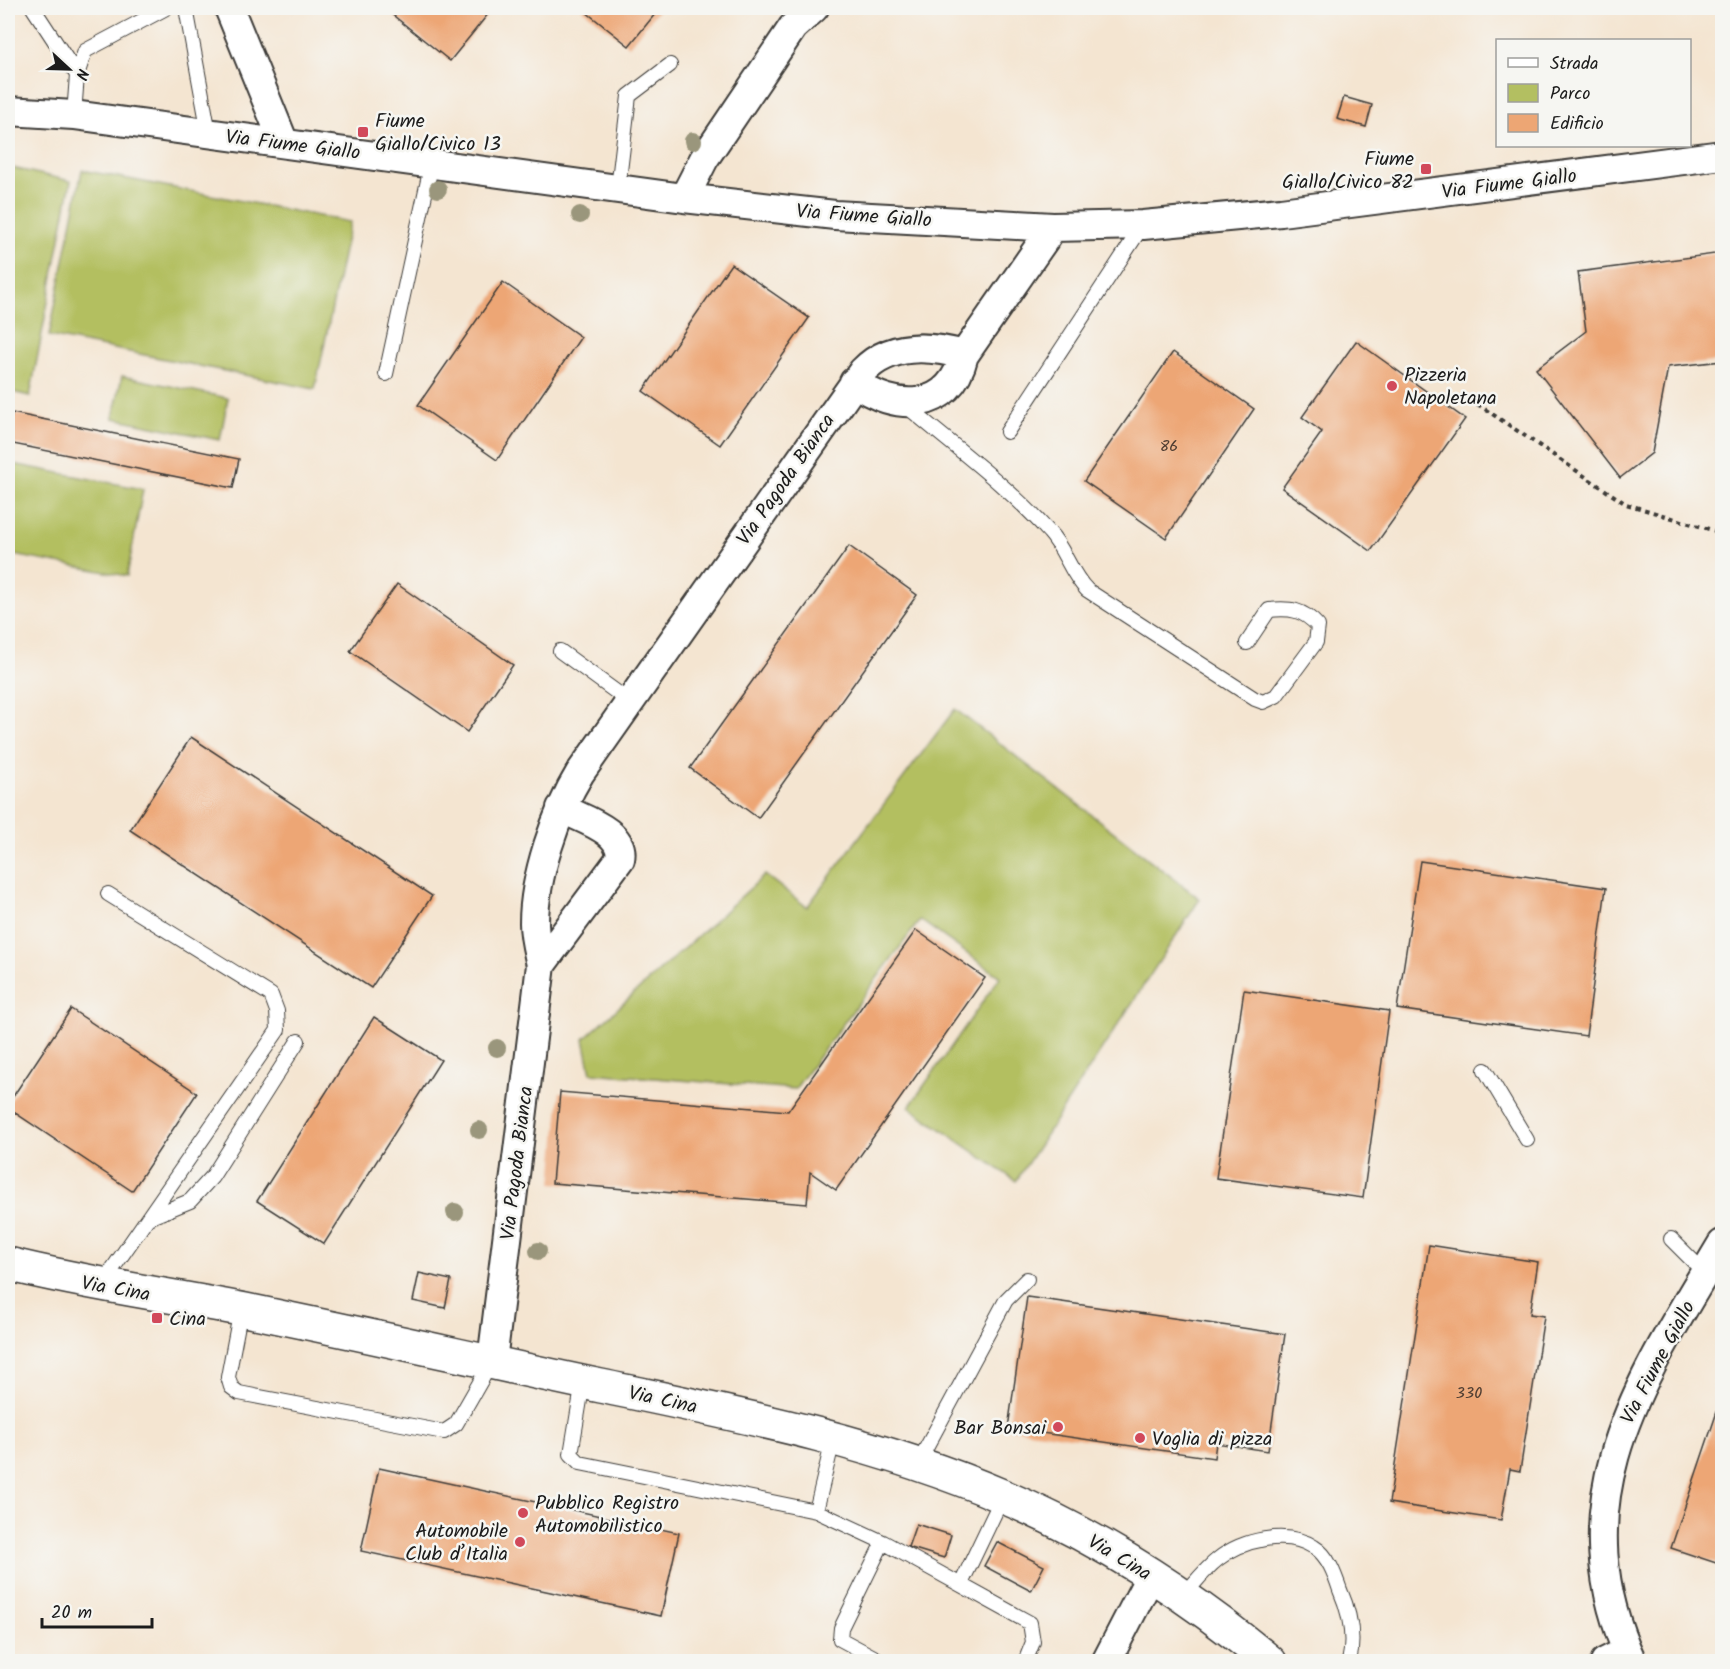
<svg xmlns="http://www.w3.org/2000/svg" width="1730" height="1669" font-family="Kalam,sans-serif">
<rect width="100%" height="100%" fill="#f6f6f2"/>
<filter id="ink" filterUnits="userSpaceOnUse"><feTurbulence type="fractalNoise" baseFrequency=".0167" numOctaves="2"/><feDisplacementMap in="SourceGraphic" scale="12" xChannelSelector="R" yChannelSelector="G"/><feConvolveMatrix kernelMatrix="1 2 1 2 8 2 1 2 1" color-interpolation-filters="sRGB"/></filter>
<filter id="wash" filterUnits="userSpaceOnUse"><feTurbulence type="fractalNoise" baseFrequency=".008" numOctaves="4" result="noise"/><feDisplacementMap in="SourceGraphic" scale="24" xChannelSelector="R" yChannelSelector="G"/><feGaussianBlur stdDeviation="1.35" result="paint"/><feColorMatrix in="noise" values="0 0 0 0 0 0 0 0 0 0 0 0 0 0 0 0 0 1.4 0 .05"/><feComposite in="paint" operator="in"/></filter>
<g filter="url(#wash)">
<rect width="100%" height="100%" fill="#f4e5d1"/>
<path fill="#b3bf61" stroke="#686e3e" stroke-width="1.5" d="M8,167l63,14 -41,215 -22,-5z
M82,170l268,52 -35,167 -266,-53z
M122,376l106,22 -8,42 -107,-22z
M8,463l135,26 -16,87 -119,-22z
M955,709l245,190 -184,282 -107,-74 91,-130 -80,-57 -125,169 -204,-16 -7,-34 181,-164 42,32z"/>
<g id="blocks">
<path fill="#eda674" d="M384,8h109l-43,53z
M581,8h79l-31,38z
M1344,97l28,8 -6,22 -29,-8z
M1722,253v108l-54,6 -16,86 -32,25 -84,-109 50,-38 -8,-59z
M731,264l78,54 -89,127 -77,-54z
M503,282l78,55 -84,123 -79,-55z
M1356,341l109,78 -94,132 -89,-63 40,-56 -20,-15z
M1173,352l81,57 -88,129 -82,-57z
M12,413l227,46 -6,29 -225,-45z
M849,546l68,49 -159,223 -68,-50z
M397,584l116,81 -46,67 -117,-81z
M191,737l241,159 -61,92 -241,-158z
M1420,861l186,27 -20,148 -189,-27z
M916,930l69,48 -149,212 -26,-18 -3,32 -255,-21 8,-91 228,19z
M1244,990l145,21 -26,187 -147,-20z
M71,1009l126,84 -65,98 -124,-83v-4z
M374,1017l67,43 -117,184 -67,-43z
M1429,1245l109,17 -8,52 14,2 -24,155 -10,-2 -9,51 -112,-17z
M419,1273l32,7 -6,28 -32,-7z
M1027,1297l258,37 -17,117 -52,-8 -2,15 -206,-30z
M1722,1397v168l-51,-17z
M379,1468l300,65 -18,83 -300,-65z
M916,1524l35,11 -7,23 -36,-11z
M997,1542l47,24 -13,25 -47,-25z"/>
</g>
</g>
<g filter="url(#ink)">
<use href="#blocks" fill-opacity="0" stroke="#3c3a37" stroke-width="1.5"/>
<g fill="none" stroke-linecap="round" stroke-linejoin="round">
<g stroke="#3c3a37" stroke-width="16">
<path id="lane" d="M33,8l44,67
M186,8l23,125
M74,115l3,-40 8,-24 81,-43
M618,188l11,-92 41,-31
M386,374l46,-212
M904,404c48,41 102,80 145,128 16,17 21,41 38,58l168,109 8,3 13,-6 40,-54 2,-16c-15,-17 -28,-18 -49,-16l-22,33
M1007,432l136,-207
M560,651l70,51
M1485,1070l42,70
M148,1218l42,-17 22,-24 86,-136
M1671,1239l34,34
M102,1284l176,-254 -1,-19 -6,-16 -163,-101
M241,1309l-13,68 3,10 8,6 205,39 12,-8 35,-61
M583,1382l-12,72 9,9 236,48
M833,1440l-17,71 67,31
M917,1465l89,-165 21,-21
M961,1584l42,-88
M1183,1596c11,-12 22,-27 35,-37 24,-19 68,-30 96,-12 14,8 21,28 26,43 10,23 15,47 9,72
M883,1662l-43,-23 1,-11 42,-86 147,81 3,19 -8,20"/>
</g>
<g stroke="#3c3a37" stroke-width="32">
<path id="street" d="M229,8l55,135
M8,111l66,4 610,83 151,17 218,12 90,-2 138,-13 441,-57
M684,198l20,-39 89,-132 21,-19
M854,382c41,30 96,31 110,-27l89,-128
M541,965l79,-106c6,-28 -39,-40 -59,-51
M492,1361l49,-396c-3,-14 -7,-28 -7,-42 0,-45 22,-111 46,-150l283,-402c27,-28 65,-26 101,-16
M1106,1662l45,-87
M1605,1662l22,-11
M1632,1662c-75,-163 9,-282 90,-418"/>
</g>
<g stroke="#3c3a37" stroke-width="36">
<path id="secondary" d="M8,1264c78,20 158,30 237,46 119,24 237,51 356,76 134,28 274,55 401,110 97,41 187,99 268,166"/>
</g>
<path stroke="#3c3a37" stroke-width="4" stroke-dasharray="4.5 4.5" stroke-linecap="butt" d="M1470,399l156,105 96,29"/>
<use href="#lane" stroke="#fff" stroke-width="14"/>
<use href="#street" stroke="#fff" stroke-width="28"/>
<use href="#secondary" stroke="#fff" stroke-width="33"/>
</g>
<g fill="#9a967b">
<circle cx="693" cy="141" r="9"/>
<circle cx="438" cy="189" r="9"/>
<circle cx="580" cy="215" r="9"/>
<circle cx="497" cy="1048" r="9"/>
<circle cx="479" cy="1130" r="9"/>
<circle cx="455" cy="1212" r="9"/>
<circle cx="538" cy="1251" r="9"/>
</g>
</g>
<g fill="#d1495b" stroke="#f6f6f2" stroke-width="2">
<rect x="357" y="126" width="12" height="12" rx="3"/>
<rect x="1420" y="163" width="12" height="12" rx="3"/>
<circle cx="1392" cy="386" r="6"/>
<rect x="151" y="1312" width="12" height="12" rx="3"/>
<circle cx="1058" cy="1427" r="6"/>
<circle cx="1140" cy="1438" r="6"/>
<circle cx="523" cy="1513" r="6"/>
<circle cx="520" cy="1542" r="6"/>
</g>
<g text-anchor="middle" stroke-width="5" stroke-linejoin="round" paint-order="stroke">
<g font-size="16" fill="#503e32">
<text x="1169" y="451">86</text>
<text x="1469" y="1398">330</text>
</g>
<g font-size="20" fill="#1c1c1c" stroke="#f6f6f2" text-anchor="start">
<text x="375" y="127">Fiume<tspan x="375" dy="23">Giallo/Civico 13</tspan></text>
<text x="1414" y="165" text-anchor="end">Fiume<tspan x="1414" dy="23">Giallo/Civico 82</tspan></text>
<text x="1404" y="381">Pizzeria<tspan x="1404" dy="23">Napoletana</tspan></text>
<text x="169" y="1325">Cina</text>
<text x="1046" y="1434" text-anchor="end">Bar Bonsai</text>
<text x="1152" y="1445">Voglia di pizza</text>
<text x="535" y="1509">Pubblico Registro<tspan x="535" dy="23">Automobilistico</tspan></text>
<text x="508" y="1537" text-anchor="end">Automobile<tspan x="508" dy="23">Club d’Italia</tspan></text>
</g>
<g font-size="20" fill="#1c1c1c" stroke="#f6f6f2">
<text transform="translate(293 144) rotate(7)" y="7">Via Fiume Giallo</text>
<text transform="translate(1509 183) rotate(-7)" y="7">Via Fiume Giallo</text>
<text transform="translate(864 215) rotate(4)" y="7">Via Fiume Giallo</text>
<text transform="translate(785 479) rotate(-55)" y="7">Via Pagoda Bianca</text>
<text transform="translate(516 1163) rotate(-83)" y="7">Via Pagoda Bianca</text>
<text transform="translate(116 1288) rotate(10)" y="7">Via Cina</text>
<text transform="translate(1657 1362) rotate(-62)" y="7">Via Fiume Giallo</text>
<text transform="translate(663 1399) rotate(12)" y="7">Via Cina</text>
<text transform="translate(1120 1557) rotate(31)" y="7">Via Cina</text>
</g>
</g>
<rect width="1730" height="1669" fill="none" stroke="#f6f6f2" stroke-width="30"/>
<rect x="1496" y="39" width="195" height="108" fill="#f6f6f2" stroke="#9f9f9c" stroke-width="1.5"/>
<rect x="1508" y="58" width="30" height="9" fill="#ffffff" stroke="#9f9f9c" stroke-width="1.5"/>
<text x="1550" y="69" font-size="18" fill="#1c1c1c">Strada</text>
<rect x="1508" y="84" width="30" height="18" fill="#b3bf61" stroke="#9f9f9c" stroke-width="1.5"/>
<text x="1550" y="99" font-size="18" fill="#1c1c1c">Parco</text>
<rect x="1508" y="114" width="30" height="18" fill="#eda674" stroke="#9f9f9c" stroke-width="1.5"/>
<text x="1550" y="129" font-size="18" fill="#1c1c1c">Edificio</text>
<g transform="translate(69 69) rotate(112)" stroke="#f6f6f2" stroke-width="4.5" paint-order="stroke">
<path d="M0-4.5L10 22L0 15L-10 22Z" fill="#1c1c1c"/>
<text y="-9" font-size="16" font-weight="bold" text-anchor="middle" fill="#1c1c1c">N</text>
</g>
<path d="M42 1618v9h110v-9" fill="none" stroke="#1c1c1c" stroke-width="3"/>
<text x="51" y="1618" font-size="18" fill="#1c1c1c" stroke="#f6f6f2" stroke-width="4.5" paint-order="stroke">20 m</text>
</svg>
